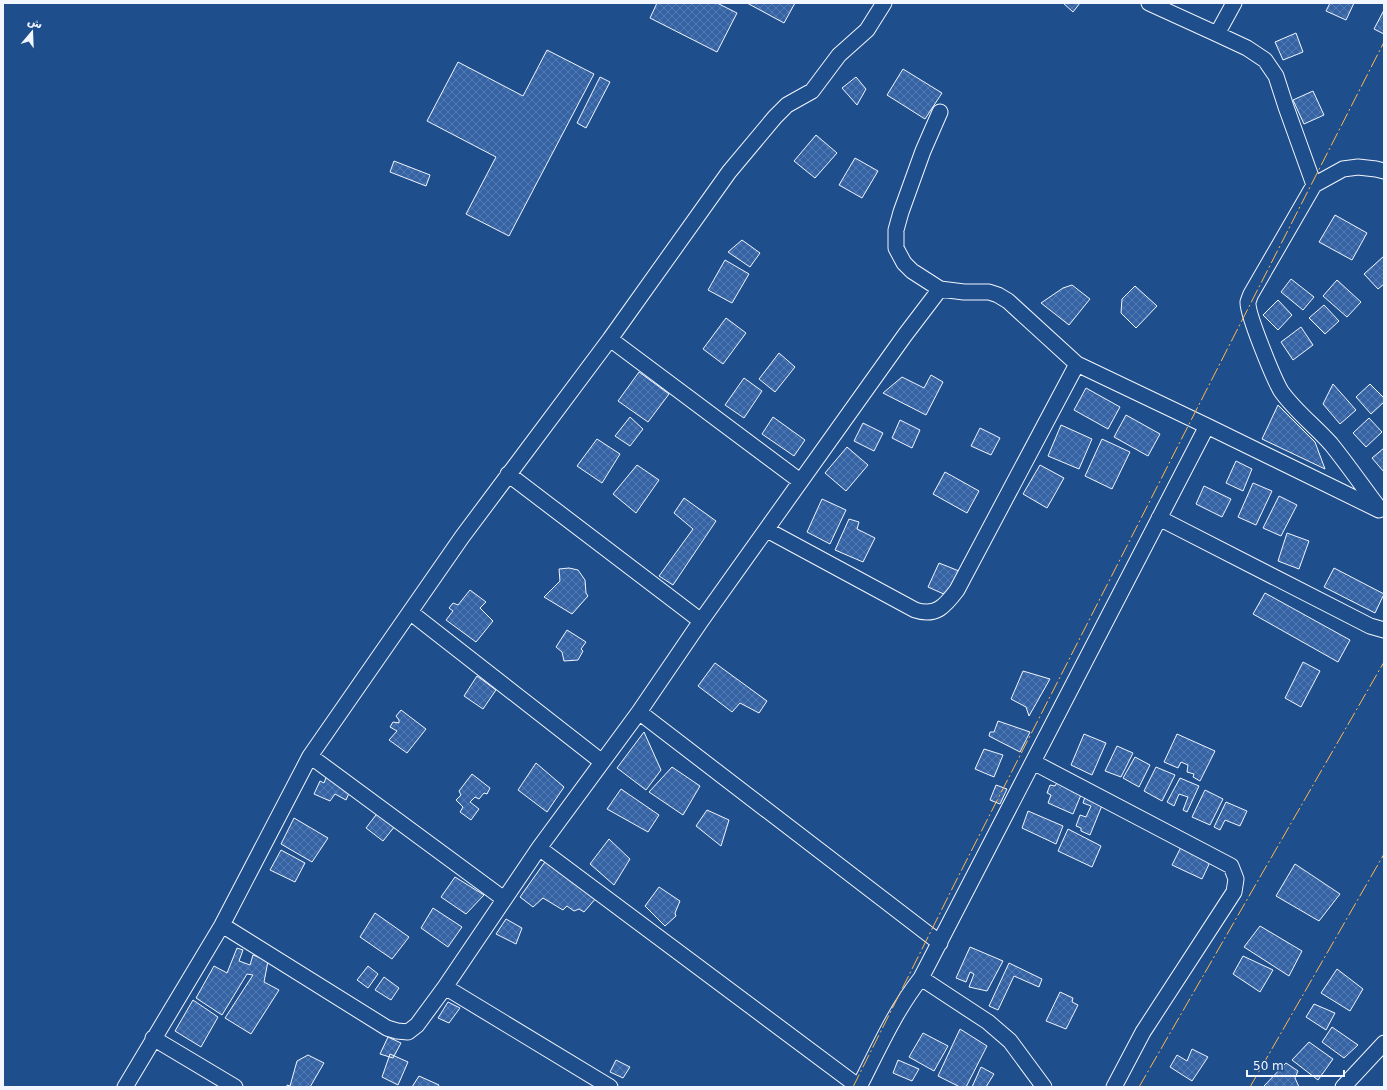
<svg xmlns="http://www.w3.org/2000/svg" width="1387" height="1090" font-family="'DejaVu Sans',Vazirmatn,sans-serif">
<defs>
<pattern id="building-cross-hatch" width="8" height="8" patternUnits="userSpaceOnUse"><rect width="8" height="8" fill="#3563a3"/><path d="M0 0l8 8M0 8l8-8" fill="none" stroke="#537ab1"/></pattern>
</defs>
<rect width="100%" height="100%" fill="#1f4e8c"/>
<path fill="url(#building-cross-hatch)" stroke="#f2f6ff" d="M657,3h60l20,10 -20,39 -67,-34z
M747,3h48l-11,20z
M1063,3h17l-7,9z
M1330,3h24l-8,17 -20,-9z
M1384,10v24l-10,-5z
M1296,33l7,19 -20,8 -8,-18z
M547,50l47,24 -85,162 -43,-22 30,-57 -69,-36 31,-59 65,34z
M903,69l39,24 -17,26 -38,-24z
M600,77l10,5 -24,46 -9,-5z
M856,77l10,12 -9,16 -15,-17z
M1313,91l11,24 -20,9 -11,-24z
M816,135l21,18 -22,25 -21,-17z
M855,158l23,13 -16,27 -23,-13z
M394,161l36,14 -4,11 -36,-14z
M1335,215l32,18 -15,27 -33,-18z
M742,240l18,13 -10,14 -22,-15z
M1384,256v28l-6,5 -14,-15z
M725,260l24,14 -17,29 -24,-13z
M1291,279l23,18 -11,13 -22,-18z
M1337,280l24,22 -14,15 -24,-21z
M1072,285l18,14 -21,26 -28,-22 22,-15z
M1135,286l22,20 -21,22 -15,-15 1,-14z
M1278,300l14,15 -14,15 -15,-15z
M1324,305l15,16 -14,13 -16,-16z
M726,318l20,15 -23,31 -20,-15z
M1301,327l12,18 -20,15 -12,-18z
M779,353l16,14 -20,25 -16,-13z
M639,372l30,22 -21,28 -30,-21z
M931,375l12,7 -17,33 -43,-22 19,-16 22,11z
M744,378l18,13 -18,27 -19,-13z
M1333,384l23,26 -16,14 -17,-20z
M1370,384l14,14v4l-13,12 -15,-17z
M1086,388l34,19 -12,22 -34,-19z
M1278,405l37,37 10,27 -63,-30z
M1126,415l34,19 -12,22 -34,-19z
M630,417l13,12 -13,17 -15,-10z
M773,417l32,23 -11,16 -32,-22z
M1369,418l13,14 -16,15 -13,-14z
M900,420l20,10 -8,18 -20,-10z
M863,423l20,10 -9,18 -20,-10z
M1061,425l31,14 -13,30 -31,-13z
M980,428l20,10 -9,17 -20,-9z
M597,439l23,15 -18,29 -25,-17z
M1102,439l28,13 -18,37 -27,-13z
M847,447l21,18 -22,26 -21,-18z
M1384,448v24l-12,-14z
M1236,461l16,8 -9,22 -17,-8z
M637,465l22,15 -23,33 -23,-19z
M1040,465l24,13 -17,30 -24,-14z
M945,472l34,19 -12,22 -34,-19z
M1253,483l19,8 -16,34 -18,-8z
M1204,486l27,13 -9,18 -26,-13z
M1279,496l18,9 -16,31 -18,-8z
M684,498l32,23 -43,64 -14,-9 34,-47 -19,-16z
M822,499l24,11 -16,34 -23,-12z
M849,519l10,3 -2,7 18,9 -12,24 -28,-12z
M1287,533l22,8 -10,28 -21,-8z
M939,563l20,8 -13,24 -18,-8z
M569,568l9,2 7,10 1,13 2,3 -16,18 -28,-17 16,-16 -1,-12z
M1334,568l50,26 -9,19 -51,-26z
M470,590l16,12 -6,6 13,13 -17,21 -30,-22 7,-9 -4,-3 4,-5 5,2z
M1265,593l85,47 -12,22 -85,-48z
M567,630l19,12 -5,7 2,2 -5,9 -14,1 -2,-9 -6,-5z
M1303,662l17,9 -19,36 -16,-9z
M715,663l52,38 -8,12 -19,-10 -8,9 -34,-26z
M1023,671l27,8 -21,37 -3,-9 -15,-8z
M477,676l19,14 -13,19 -19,-13z
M401,710l25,19 -19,24 -18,-13 8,-9 -7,-4 3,-5 6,1v-3l-3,-4z
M998,721l32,11 -10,20 -31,-16 1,-4h4z
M644,732l17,38 -15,20 -29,-22z
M1084,734l22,9 -14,32 -21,-10z
M1177,734l38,17 -15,30 -7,-4 1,-3 -7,-2 1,-7 -7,-3 -3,6 -14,-6z
M1117,746l16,7 -12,24 -16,-6z
M984,749l19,6 -9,22 -19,-8z
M1135,757l15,8 -11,22 -16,-9z
M536,763l28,24 -17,25 -29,-22z
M672,767l28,19 -17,29 -34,-23z
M1156,767l19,8 -13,26 -18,-10z
M472,774l18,14 -3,6 -3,-1 -5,6 -4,-2 -5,5 9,7 -8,11 -11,-8 3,-5 -7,-7 5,-5 -2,-4z
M327,775l23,16 -4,9 -11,-6 -5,7 -16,-7 6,-13 4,2z
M1180,778l19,8 -12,26 -4,-2 5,-13 -9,-3 -5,12 -7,-4z
M1059,779l24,11 -10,24 -25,-11 3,-8 -4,-2 3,-8 5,1z
M996,785l11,4 -7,15 -10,-4z
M621,789l38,26 -11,17 -41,-23z
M1205,790l18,9 -13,26 -18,-8z
M1085,797l18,6 -13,32 -9,-4v-3l-5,-2 4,-11 6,2 5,-11 -8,-3z
M1226,802l21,9 -7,15 -15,-6 -5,10 -6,-3z
M707,810l22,10 -8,26 -25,-20z
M379,811l16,15 -12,15 -17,-13z
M1028,811l35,15 -7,18 -34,-16z
M294,818l34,20 -16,24 -31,-18z
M1068,829l33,17 -9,21 -34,-16z
M609,839l21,20 -16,26 -24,-21z
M1182,845l30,13 -10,21 -30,-14z
M281,850l24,13 -10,19 -25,-12z
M547,859l50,38 -13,15 -5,-3 -5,2 -7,-5 -4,4 -20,-12 -10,9 -13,-10z
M1295,864l45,30 -21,27 -43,-25z
M455,877l29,18 -18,19 -25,-17z
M659,887l21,14 -5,12 1,3 -11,10 -20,-20z
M433,908l29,19 -14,20 -27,-19z
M375,913l34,24 -17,22 -32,-22z
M506,919l16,9 -6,16 -20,-10z
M1260,926l42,25 -13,25 -45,-29z
M970,947l33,14 -16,30 -18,-4 5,-13 -4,-2 -4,10 -10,-4z
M237,948l6,2 -4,11 11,4 3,-10 15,6 -4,21 15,8 -28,44 -26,-16 28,-43 -6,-1 -25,41 -26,-17 18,-32 13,7z
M1243,956l30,14 -13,22 -27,-18z
M1009,963l33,16 -3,8 -25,-11 -16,34 -9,-4z
M368,966l10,8 -10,14 -11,-8z
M1337,969l26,20 -13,22 -29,-18z
M384,977l15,11 -8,12 -16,-10z
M1060,992l13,6 -1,4 6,3 -12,24 -20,-8z
M193,1000l25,17 -17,30 -26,-16z
M448,1002l12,6 -11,15 -11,-5z
M1314,1004l21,9 -9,17 -20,-13z
M1332,1027l26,18 -14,13 -22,-16z
M960,1029l27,17 -21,41h-6l-22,-11z
M923,1033l25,13 -14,25 -25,-14z
M388,1037l13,6 -8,15 -13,-4z
M1309,1042l24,17 -15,21 -26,-20z
M1192,1049l16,8 -16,24 -22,-14 7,-12 10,6z
M390,1054l18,8 -10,23 -16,-8z
M308,1055l16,8 -14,24h-23v-2l3,1 7,-25z
M616,1060l14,7 -7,11 -13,-6z
M898,1060l21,9 -7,12 -19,-8z
M1286,1063l12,8 -3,7 4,9h-33l-2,-1z
M981,1067l13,7 -8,13h-14z
M419,1076l20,9 -1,2h-26z"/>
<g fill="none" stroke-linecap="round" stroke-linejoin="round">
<g stroke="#f2f6ff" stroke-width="17">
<path id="minor" d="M1149,3l68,31
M1234,3l-17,31 30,14 18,12 11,16 10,31 28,78
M940,112l-17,39 -22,61 -5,18v18l8,15 8,8 28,18 24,3h25l9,3 10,6 69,63 130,62 172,84
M610,339l190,142
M508,474l193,147
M1379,508c-16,-21 -31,-43 -48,-64 -16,-18 -36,-33 -50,-53 -7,-12 -34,-77 -33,-89 1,-3 2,-6 3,-8l63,-109 29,-16 15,-2 18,2 8,2
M1159,518l211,108 14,4
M767,530l148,80c21,7 30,-4 42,-20l120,-226
M410,612l192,150
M639,712l301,231
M310,756l194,143
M1033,762l198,104 5,13 -2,13 -91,140 -29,55
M539,848l320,239
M222,925l165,103 10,3 11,1 9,-7 28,-38 94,-139 100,-136 62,-91 204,-286 35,-46
M921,978l67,44 22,19 34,46
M445,987l165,100
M153,1038l82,49
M125,1087l97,-162 88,-169 152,-219 148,-198 119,-167 46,-55 12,-12 25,-14 27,-36 28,-25 17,-27
M859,1087c19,-37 36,-76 62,-109l286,-552
M1343,1087l41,-44"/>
</g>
<use href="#minor" stroke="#1f4e8c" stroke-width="15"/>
<path stroke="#ffb74d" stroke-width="1" stroke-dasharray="14 3 2 3" stroke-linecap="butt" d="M853,1087l104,-208 427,-837
M1139,1087l245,-425
M1250,1087l134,-233"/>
</g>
<rect width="1387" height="1090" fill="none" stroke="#f2f6ff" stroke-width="8"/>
<g transform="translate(32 32) rotate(19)" stroke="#1f4e8c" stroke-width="3" paint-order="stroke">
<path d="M0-3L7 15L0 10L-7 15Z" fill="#f2f6ff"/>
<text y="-6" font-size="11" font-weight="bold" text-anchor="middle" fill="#f2f6ff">ش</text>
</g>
<path d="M1247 1070v6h97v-6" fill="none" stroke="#f2f6ff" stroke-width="2"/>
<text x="1253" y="1070" font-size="12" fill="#f2f6ff" stroke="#1f4e8c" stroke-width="3" paint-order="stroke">50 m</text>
</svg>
